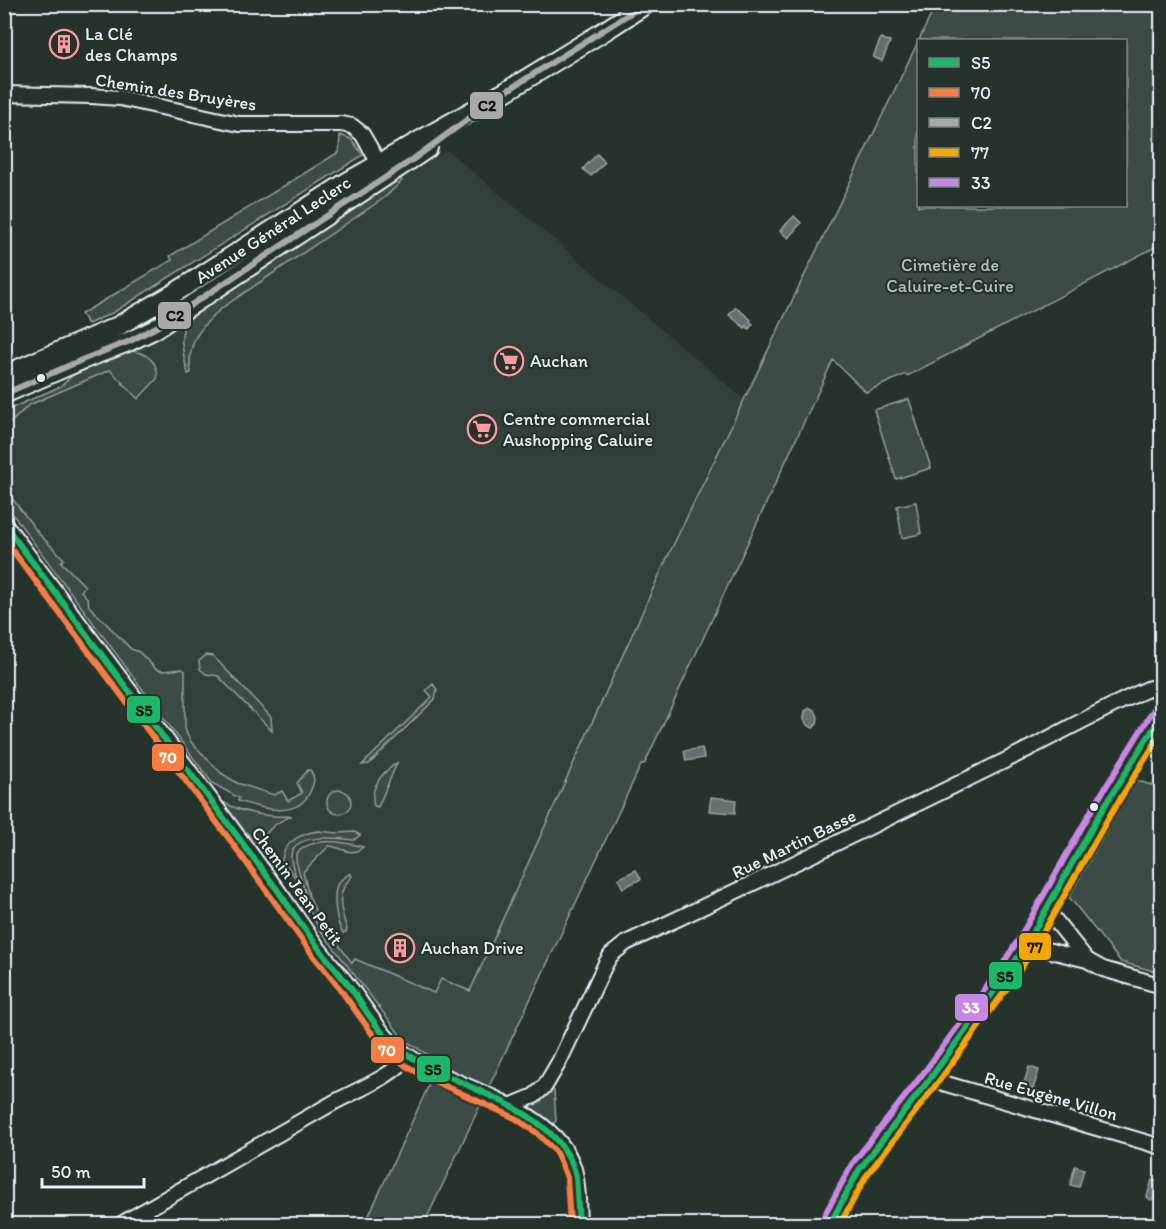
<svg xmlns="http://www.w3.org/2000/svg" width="1166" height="1229" font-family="Itim,sans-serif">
<rect width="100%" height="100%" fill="#26332d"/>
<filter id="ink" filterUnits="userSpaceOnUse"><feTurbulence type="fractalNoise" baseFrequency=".0167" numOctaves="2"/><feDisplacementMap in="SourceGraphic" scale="12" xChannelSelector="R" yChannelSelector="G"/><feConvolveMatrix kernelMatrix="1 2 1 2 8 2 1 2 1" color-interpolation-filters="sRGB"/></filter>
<g filter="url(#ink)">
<path fill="#333f3a" d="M447,150l297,249 -78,161 -224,493 -36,-12 -5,-5 -83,-109 -5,-9 -53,-73 -11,-9 -20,-22 -7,-12 5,1 -222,-299v-93l56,-25 12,-11 74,-31 12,-7 241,-159z"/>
<path fill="#3e4b47" stroke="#939ea0" stroke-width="1.5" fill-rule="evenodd" d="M936,5h225v239l-254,132 -1,-2 -40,18 -33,-32 -188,403 -4,2 -217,459h-59l67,-146 9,-15 -35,-22 -5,-5 -83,-109 -7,-14 -15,-52v-7c16,-18 46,-13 67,-7 -12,11 -20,0 -34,-1l-26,26 6,24 8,19 35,48 3,-4 79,34 7,-14 29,12 196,-431zM918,40h208v166h-208z
M340,135l11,4 12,16 -249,157 -26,12 -7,-10 91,-54 -2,-4 169,-104z
M400,178l2,3 -18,17 -162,110c-22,19 -36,35 -31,65l-3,1c-4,-17 -11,-38 -1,-54z
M131,351c15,1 29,12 26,28l-19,20 -28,-29 -81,35 -24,23v-17l56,-25 12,-11z
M909,399l22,69 -35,11 -22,-69z
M5,489l34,45 25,25 -3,3 24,24 -4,5 7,8 1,7 42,43 8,3 17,17 7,2 19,-2 3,2v57l2,6 4,8 30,31 16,10 37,12 8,-4 6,10 14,-8 -5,-10 11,-13h2c6,8 4,13 0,22 -13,28 -49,16 -72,9l1,-3 -27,-15 -207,-279z
M916,502l5,32 -19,4 -5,-32z
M206,655l7,1 2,2 56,59 1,14 -54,-55 -12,-2 -6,-5 -1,-8z
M433,684l4,6 -2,9 -66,65 -7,1 70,-68 -6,-7z
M397,763l-19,44 -4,-1c-5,-18 8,-34 23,-43z
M1135,780l26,8v185l-40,-11 -52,-65z
M327 802a12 12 0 1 1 24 0a12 12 0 1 1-24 0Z
M222,802h1c21,12 45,15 69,14 -16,6 -26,14 -32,29l-22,-20z
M318,831l19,2 18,-1 5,3 -6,5c-15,-2 -63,-8 -63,17 0,6 3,13 5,19l-1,1 -13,-17c1,-18 20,-27 36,-29z
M350,873l2,3c-17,18 -12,32 -5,53l-1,3 -3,1c-7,-9 -11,-39 -5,-50 3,-4 9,-7 12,-10z
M550,1088l4,3 2,30 -3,3 -25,-19z"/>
<path fill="#636f6d" stroke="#98a3a5" stroke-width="1.5" d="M881,38l9,4 -8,19 -9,-4z
M597,154l8,8 -14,14 -8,-7z
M794,216l7,7 -13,15 -8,-7z
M736,307l15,13 -1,2 3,2 -4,5 -3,-3 -1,2 -16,-13z
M810,708l5,2 3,7 -1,7 -4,4 -6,-3 -3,-6 1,-8z
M702,748l2,10 -18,3 -2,-10z
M711,797l25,3 -1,13 -26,-2z
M636,870l5,9 -18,9 -5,-9z
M1029,1067l10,3 -6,19 -10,-3z
M1075,1166l9,3 -5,18 -9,-2z
M1152,1180l8,2 -5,16 -4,2 -3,-2 -1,-2z"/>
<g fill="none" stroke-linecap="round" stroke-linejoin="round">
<g stroke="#e8f1f8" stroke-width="18">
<path id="street" d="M4,94l87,2 29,2 119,26h102l11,2 10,8 22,38
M4,523c89,119 178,237 266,357 17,22 32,46 49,69 10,13 22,26 32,40 12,16 26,39 39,52 48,49 163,58 184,128 5,18 4,37 5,55
M1047,910l40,50
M1028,942l19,8 40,10 16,9 59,17
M932,1076l11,7 219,64
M510,1106l24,-10 11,-10 14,-24 47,-99 5,-8 15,-12c124,-58 247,-117 370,-178 52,-25 101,-54 154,-77l12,4
M121,1224c70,-40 140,-80 210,-120 23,-13 62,-27 77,-48"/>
</g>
<g stroke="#e8f1f8" stroke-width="22">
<path id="secondary" d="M4,375l114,-49 55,-32 174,-112 158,-90 101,-62 40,-26
M4,394l80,-35 46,-18 25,-12 273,-181"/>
</g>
<g stroke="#e8f1f8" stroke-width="26">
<path id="primary" d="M830,1224l12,-24 17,-30 73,-94 74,-101 22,-33 74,-132 60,-96"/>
</g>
<use href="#street" stroke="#26332d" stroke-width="14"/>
<use href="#secondary" stroke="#26332d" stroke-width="18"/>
<use href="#primary" stroke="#26332d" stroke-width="21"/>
<g stroke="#26332d" stroke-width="10">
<path id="bus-1" d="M4,524c91,121 182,242 272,364 14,20 27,40 42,59 11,15 23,28 34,43 12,17 23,37 38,51 52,48 168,60 186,135l3,48
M830,1224l29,-54 73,-94 74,-101 22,-33 74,-132 60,-95"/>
</g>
<g stroke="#26332d" stroke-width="10">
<path id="bus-2" d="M4,539l226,301 82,114 28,35 38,53 28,24 26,14 83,38 22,15 18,18 10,21 2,6 3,46"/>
</g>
<g stroke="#26332d" stroke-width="10">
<path id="bus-3" d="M4,394l80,-35 46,-18 32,-17 250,-164 93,-68 140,-88"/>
</g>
<g stroke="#26332d" stroke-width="10">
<path id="bus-4" d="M840,1224l27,-49 72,-94 74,-101 22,-33 75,-132 52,-83"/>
</g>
<g stroke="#26332d" stroke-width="10">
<path id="bus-5" d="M822,1220l30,-56 73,-93 74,-101 21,-33 74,-131 60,-97"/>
</g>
<use href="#bus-1" stroke="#1ab867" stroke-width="6"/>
<use href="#bus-2" stroke="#f77d43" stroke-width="6"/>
<use href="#bus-3" stroke="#a9a9a9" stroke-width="6"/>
<use href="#bus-4" stroke="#f7a600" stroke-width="6"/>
<use href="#bus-5" stroke="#c787e3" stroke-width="6"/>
</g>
</g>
<defs>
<g id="building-ring" transform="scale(1.5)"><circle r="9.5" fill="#26332d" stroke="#ff9aa2" stroke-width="1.5"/><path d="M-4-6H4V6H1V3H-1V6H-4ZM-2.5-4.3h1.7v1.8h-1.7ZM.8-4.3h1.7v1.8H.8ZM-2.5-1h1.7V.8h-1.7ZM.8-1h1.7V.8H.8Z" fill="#ff9aa2"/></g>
<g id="supermarket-ring" transform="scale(1.5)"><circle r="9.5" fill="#26332d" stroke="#ff9aa2" stroke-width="1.5"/><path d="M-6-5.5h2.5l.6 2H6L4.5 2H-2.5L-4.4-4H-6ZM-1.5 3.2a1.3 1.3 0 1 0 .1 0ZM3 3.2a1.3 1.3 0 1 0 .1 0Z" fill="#ff9aa2"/></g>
</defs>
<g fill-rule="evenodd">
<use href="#building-ring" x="64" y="44"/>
<use href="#supermarket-ring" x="509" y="361"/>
<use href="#supermarket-ring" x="482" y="429"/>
<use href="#building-ring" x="400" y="948"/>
</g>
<g fill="#e8f1f8" stroke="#26332d" stroke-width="2">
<circle cx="41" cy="378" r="5"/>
<circle cx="1094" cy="807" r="5"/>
</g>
<g text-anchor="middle" stroke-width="4.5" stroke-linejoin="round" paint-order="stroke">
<g font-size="18" fill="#e8f1f8" stroke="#26332d" text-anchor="start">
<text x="85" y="40">La Clé<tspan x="85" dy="21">des Champs</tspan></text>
<text x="530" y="367">Auchan</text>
<text x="503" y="425">Centre commercial<tspan x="503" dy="21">Aushopping Caluire</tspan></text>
<text x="421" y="954">Auchan Drive</text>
</g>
<g font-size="18" fill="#e8f1f8" stroke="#26332d">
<text transform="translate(176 92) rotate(9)" y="6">Chemin des Bruyères</text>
<text transform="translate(273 230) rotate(-33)" y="6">Avenue Général Leclerc</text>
<text transform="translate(794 844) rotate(-26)" y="6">Rue Martin Basse</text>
<text transform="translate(297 886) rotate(54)" y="6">Chemin Jean Petit</text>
<text transform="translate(1051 1096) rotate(16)" y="6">Rue Eugène Villon</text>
</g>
<g font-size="18" fill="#b5bfc3" stroke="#26332d">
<text x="950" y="271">Cimetière de<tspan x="950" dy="21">Caluire-et-Cuire</tspan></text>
</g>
</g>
<g stroke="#26332d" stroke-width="2">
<rect x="469" y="91" width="35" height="29" rx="6" fill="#a9a9a9"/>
<rect x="157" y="301" width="35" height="29" rx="6" fill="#a9a9a9"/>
<rect x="126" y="695" width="35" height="29" rx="6" fill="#1ab867"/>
<rect x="151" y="743" width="34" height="29" rx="6" fill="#f77d43"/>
<rect x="1018" y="932" width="34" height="29" rx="6" fill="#f7a600"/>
<rect x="988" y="961" width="35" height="29" rx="6" fill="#1ab867"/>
<rect x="954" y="993" width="35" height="29" rx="6" fill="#c787e3"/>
<rect x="370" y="1036" width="35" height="28" rx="6" fill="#f77d43"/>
<rect x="416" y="1055" width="35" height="28" rx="6" fill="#1ab867"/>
</g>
<g font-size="16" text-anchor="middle" font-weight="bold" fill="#fff">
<text x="168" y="763">70</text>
<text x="971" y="1013">33</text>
<text x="387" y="1056">70</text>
</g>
<g font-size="16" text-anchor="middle" font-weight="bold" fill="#111">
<text x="487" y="111">C2</text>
<text x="175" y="321">C2</text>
<text x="144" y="716">S5</text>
<text x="1035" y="953">77</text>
<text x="1005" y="982">S5</text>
<text x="433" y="1075">S5</text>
</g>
<rect width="1166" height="1229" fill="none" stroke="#26332d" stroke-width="24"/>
<rect x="12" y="12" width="1142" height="1205" fill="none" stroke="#e8f1f8" stroke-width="2" filter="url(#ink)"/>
<rect x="917" y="39" width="210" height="168" fill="#26332d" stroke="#747f7e" stroke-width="1.5"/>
<rect x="929" y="58" width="30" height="9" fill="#1ab867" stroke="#747f7e" stroke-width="1.5"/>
<text x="971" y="69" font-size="18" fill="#e8f1f8">S5</text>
<rect x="929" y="88" width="30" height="9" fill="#f77d43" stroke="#747f7e" stroke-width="1.5"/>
<text x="971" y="99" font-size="18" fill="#e8f1f8">70</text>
<rect x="929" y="118" width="30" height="9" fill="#a9a9a9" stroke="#747f7e" stroke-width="1.5"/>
<text x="971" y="129" font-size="18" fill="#e8f1f8">C2</text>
<rect x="929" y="148" width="30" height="9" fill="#f7a600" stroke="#747f7e" stroke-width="1.5"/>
<text x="971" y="159" font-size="18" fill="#e8f1f8">77</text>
<rect x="929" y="178" width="30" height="9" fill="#c787e3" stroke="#747f7e" stroke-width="1.5"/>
<text x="971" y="189" font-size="18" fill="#e8f1f8">33</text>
<path d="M42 1178v9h102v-9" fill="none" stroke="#e8f1f8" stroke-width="3"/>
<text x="51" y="1178" font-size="18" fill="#e8f1f8" stroke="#26332d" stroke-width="4.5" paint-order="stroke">50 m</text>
</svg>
